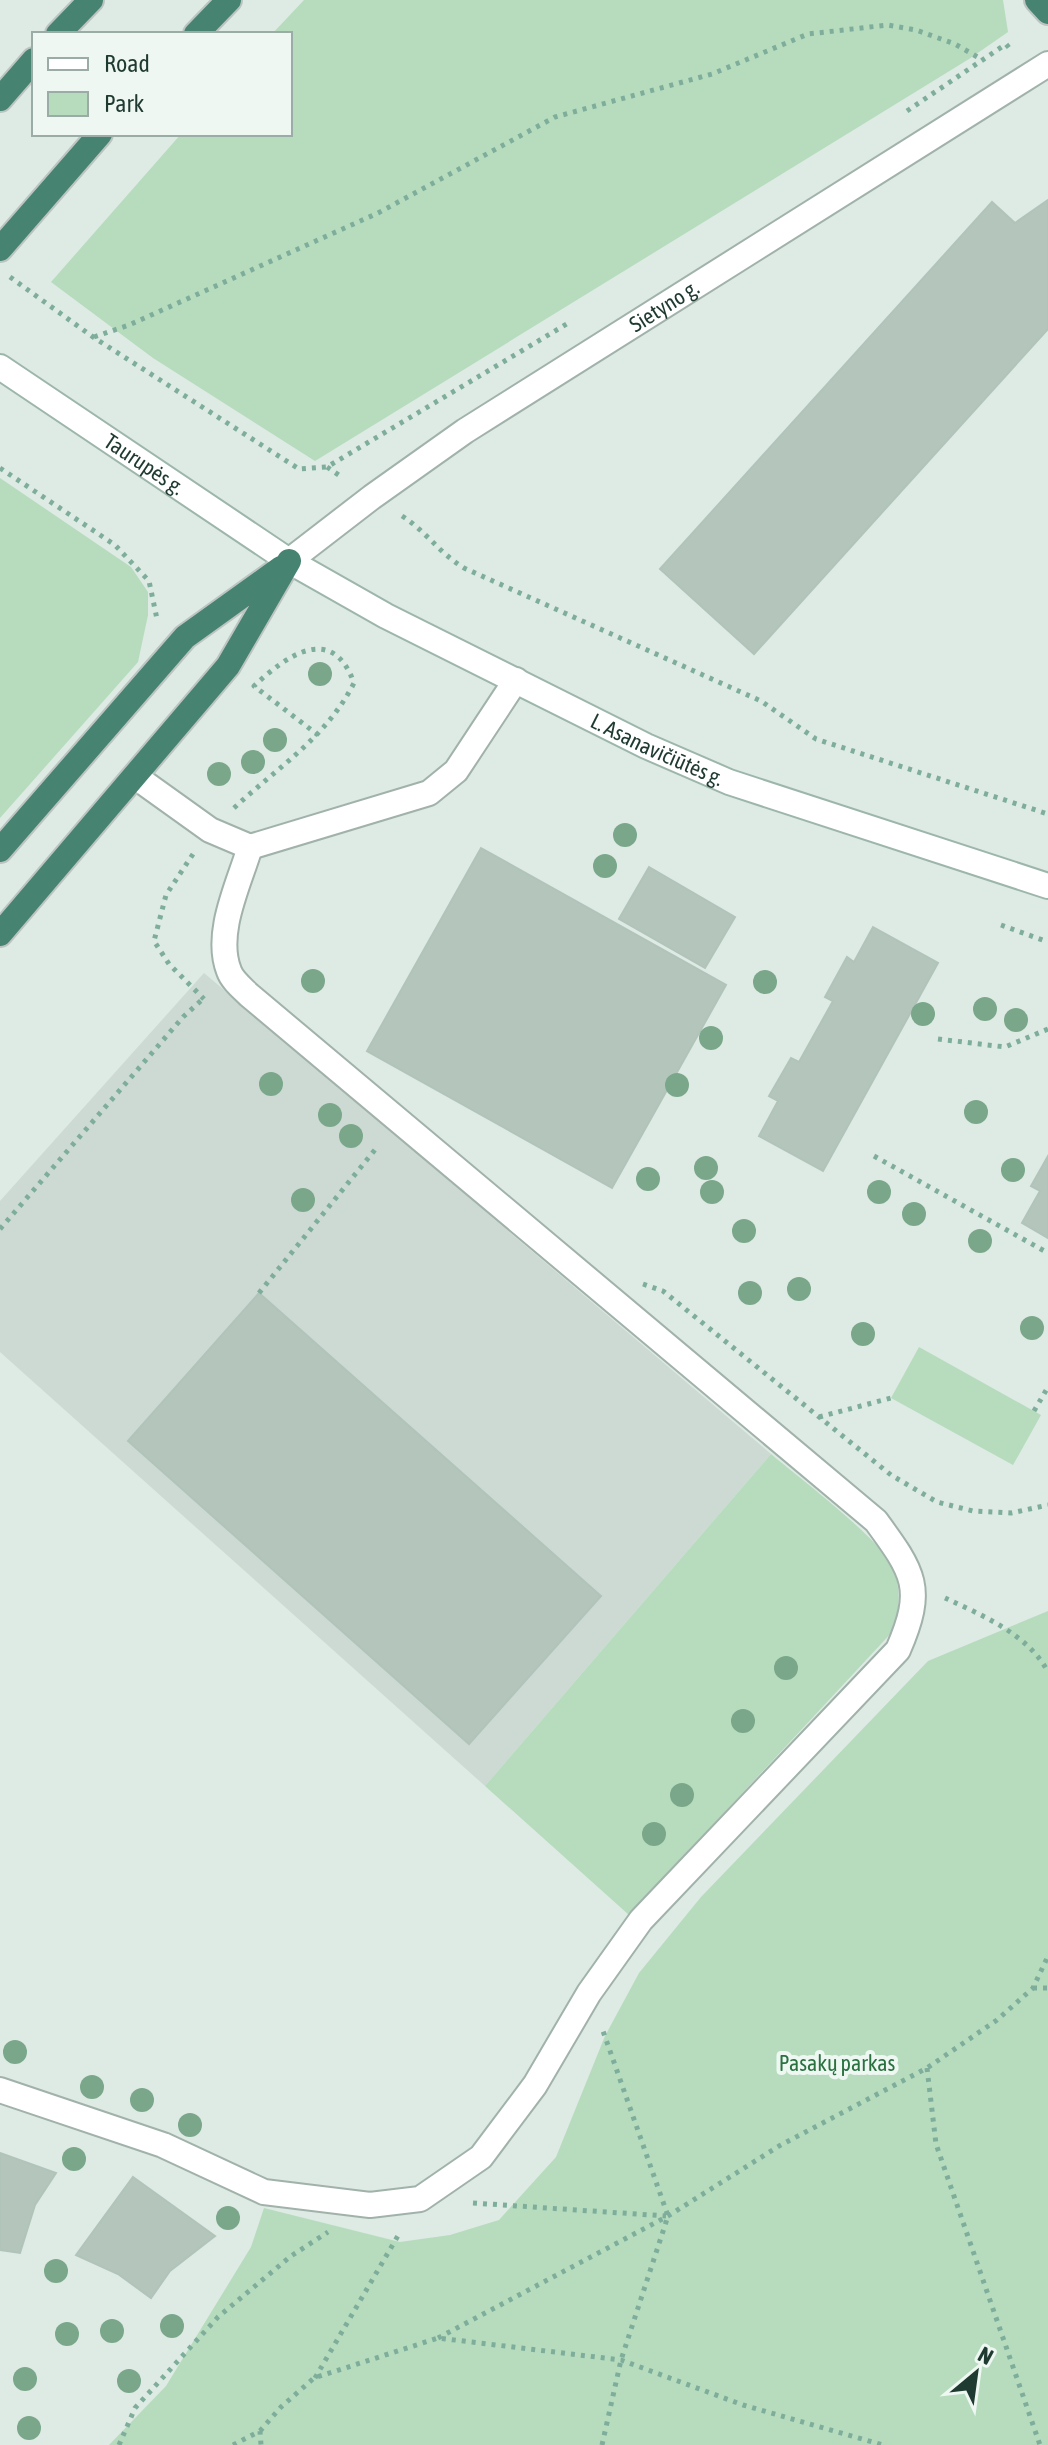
<svg xmlns="http://www.w3.org/2000/svg" width="1048" height="2445" font-family="'Asap Condensed',sans-serif">
<rect width="100%" height="100%" fill="#deeae4"/>
<path fill="#ccdad3" d="M204,973l567,481 -286,332 -485,-434v-151z"/>
<path fill="#b6dcbd" d="M304,0h699l5,32 -39,27 -654,402 -162,-103 -102,-76 130,-148h109v-100h-18z
M0,478l131,89 17,25v23l-10,47 -138,156z
M919,1347l122,68 -28,50 -122,-67z
M771,1454c26,22 112,87 123,115 7,20 5,42 0,61l-265,285 -144,-129z
M1048,1611v834h-939l57,-59 85,-139 13,-39 136,34 50,-7 49,-15 57,-63 49,-121 34,-63 62,-76 227,-236z"/>
<path fill="#b4c5bc" stroke="#b1c4ba" stroke-width="2" d="M1048,200v129l-294,325 -94,-85 332,-367 23,21z
M481,848l245,137 -114,203 -245,-137z
M649,867l86,50 -30,51 -86,-49z
M873,927l65,36 -115,208 -64,-35 19,-35 -9,-5 22,-38 8,4 34,-61 -8,-4 22,-40 7,5z
M1048,1156v82l-26,-15 18,-32 -9,-5z
M259,1293l342,303 -132,148 -341,-303z
M0,2153l56,20 -21,32 -15,48 -20,-3z
M133,2177l82,59 -45,35 -19,27 -33,-24 -42,-19z"/>
<g fill="none" stroke-linecap="round" stroke-linejoin="round">
<g stroke="#a1b2ab" stroke-width="28">
<g id="minor">
<path id="s1" d="M289,561l83,-64 93,-66 583,-367"/>
<path d="M136,777l74,53 40,17 179,-54 27,-22 60,-91"/>
<path d="M0,2090l163,55 101,47 106,13 50,-6 61,-42 54,-72 54,-92 52,-73 257,-270c27,-62 16,-77 -22,-129l-627,-526c-7,-7 -17,-15 -20,-24 -15,-38 10,-87 21,-124"/>
</g>
</g>
<g stroke="#9db6ab" stroke-width="28">
<g id="secondary">
<path id="s2" d="M0,367l289,194 97,55 260,130 83,36 319,104"/>
</g>
</g>
<g stroke="#bcc4c1" stroke-width="28">
<path id="trunk" d="M1037,0l11,12
M58,34l33,-34
M196,34l33,-34
M0,99l34,-39
M0,249l100,-115
M0,850l185,-213 96,-69
M0,934l228,-268 61,-105"/>
</g>
<path stroke="#7eae9b" stroke-width="5" stroke-dasharray="4 6" stroke-linecap="butt" d="M907,111l99,-67 4,5
M10,277l83,60 206,132 28,-2 243,-145
M94,337l35,-12 249,-112 177,-96 157,-43 96,-40 80,-9 28,5 39,14 26,15
M327,467l16,11
M0,468l115,77 34,36 8,38
M402,516c24,15 36,36 62,52l297,133 55,38 232,75
M234,808c44,-41 92,-70 120,-125 -22,-61 -68,-27 -100,3l64,49
M193,854l-27,41 -12,46 15,23 35,35
M1001,925l47,17
M938,1039l67,8 43,-18
M874,1156l174,97
M0,1229l183,-212 22,-20
M643,1284l20,7 228,184 46,27 36,9 38,2 37,-8
M259,1293l119,-147
M1034,1411l14,-24
M819,1417l72,-19
M945,1598c37,17 84,37 103,74
M1033,1988h15
M927,2068l9,76 104,301
M473,2203l193,13
M438,2338l230,-122 111,-70 148,-78 70,-48 36,-32 15,-32
M315,2378l84,-144
M260,2431l21,-24 33,-29 124,-40 183,22 122,45 140,40
M119,2445l16,-37 83,-91 73,-61 37,-24
M233,2445l27,-14 1,14
M602,2445l19,-85 47,-144 -65,-185"/>
<use href="#minor" stroke="#fff" stroke-width="24"/>
<use href="#secondary" stroke="#fff" stroke-width="24"/>
<use href="#trunk" stroke="#468370" stroke-width="24"/>
</g>
<g fill="#7aa789">
<circle cx="320" cy="674" r="12"/>
<circle cx="275" cy="740" r="12"/>
<circle cx="253" cy="762" r="12"/>
<circle cx="219" cy="774" r="12"/>
<circle cx="625" cy="835" r="12"/>
<circle cx="605" cy="866" r="12"/>
<circle cx="313" cy="981" r="12"/>
<circle cx="765" cy="982" r="12"/>
<circle cx="985" cy="1009" r="12"/>
<circle cx="923" cy="1014" r="12"/>
<circle cx="1016" cy="1020" r="12"/>
<circle cx="711" cy="1038" r="12"/>
<circle cx="271" cy="1084" r="12"/>
<circle cx="677" cy="1085" r="12"/>
<circle cx="976" cy="1112" r="12"/>
<circle cx="330" cy="1115" r="12"/>
<circle cx="351" cy="1136" r="12"/>
<circle cx="706" cy="1168" r="12"/>
<circle cx="1013" cy="1170" r="12"/>
<circle cx="648" cy="1179" r="12"/>
<circle cx="712" cy="1192" r="12"/>
<circle cx="879" cy="1192" r="12"/>
<circle cx="303" cy="1200" r="12"/>
<circle cx="914" cy="1214" r="12"/>
<circle cx="744" cy="1231" r="12"/>
<circle cx="980" cy="1241" r="12"/>
<circle cx="799" cy="1289" r="12"/>
<circle cx="750" cy="1293" r="12"/>
<circle cx="1032" cy="1328" r="12"/>
<circle cx="863" cy="1334" r="12"/>
<circle cx="786" cy="1668" r="12"/>
<circle cx="743" cy="1721" r="12"/>
<circle cx="682" cy="1795" r="12"/>
<circle cx="654" cy="1834" r="12"/>
<circle cx="15" cy="2052" r="12"/>
<circle cx="92" cy="2087" r="12"/>
<circle cx="142" cy="2100" r="12"/>
<circle cx="190" cy="2125" r="12"/>
<circle cx="74" cy="2159" r="12"/>
<circle cx="228" cy="2218" r="12"/>
<circle cx="56" cy="2271" r="12"/>
<circle cx="172" cy="2326" r="12"/>
<circle cx="112" cy="2331" r="12"/>
<circle cx="67" cy="2334" r="12"/>
<circle cx="25" cy="2379" r="12"/>
<circle cx="129" cy="2381" r="12"/>
<circle cx="29" cy="2428" r="12"/>
</g>
<g text-anchor="middle" stroke-width="8" stroke-linejoin="round" paint-order="stroke">
<g font-size="22" fill="#1f3a31" stroke="#eef7f2">
<text dy="8" stroke="none"><textPath href="#s1" startOffset="454">Sietyno g.</textPath></text>
<text dy="8" stroke="none"><textPath href="#s2" startOffset="174">Taurupės g.</textPath></text>
<text dy="8" stroke="none"><textPath href="#s2" startOffset="762">L. Asanavičiūtės g.</textPath></text>
</g>
<g font-size="22" fill="#29713f" stroke="#eef7f2">
<text x="837" y="2071">Pasakų parkas</text>
</g>
</g>
<rect x="32" y="32" width="260" height="104" fill="#eef7f2" stroke="#9baba5" stroke-width="2"/>
<rect x="48" y="58" width="40" height="12" fill="#ffffff" stroke="#9baba5" stroke-width="2"/>
<text x="104" y="72" font-size="24" fill="#1f3a31">Road</text>
<rect x="48" y="92" width="40" height="24" fill="#b6dcbd" stroke="#9baba5" stroke-width="2"/>
<text x="104" y="112" font-size="24" fill="#1f3a31">Park</text>
<g transform="translate(976 2373) rotate(29)" stroke="#eef7f2" stroke-width="6" paint-order="stroke">
<path d="M0-6L14 30L0 20L-14 30Z" fill="#1f3a31"/>
<text y="-12" font-size="22" font-weight="bold" text-anchor="middle" fill="#1f3a31">N</text>
</g>
</svg>
